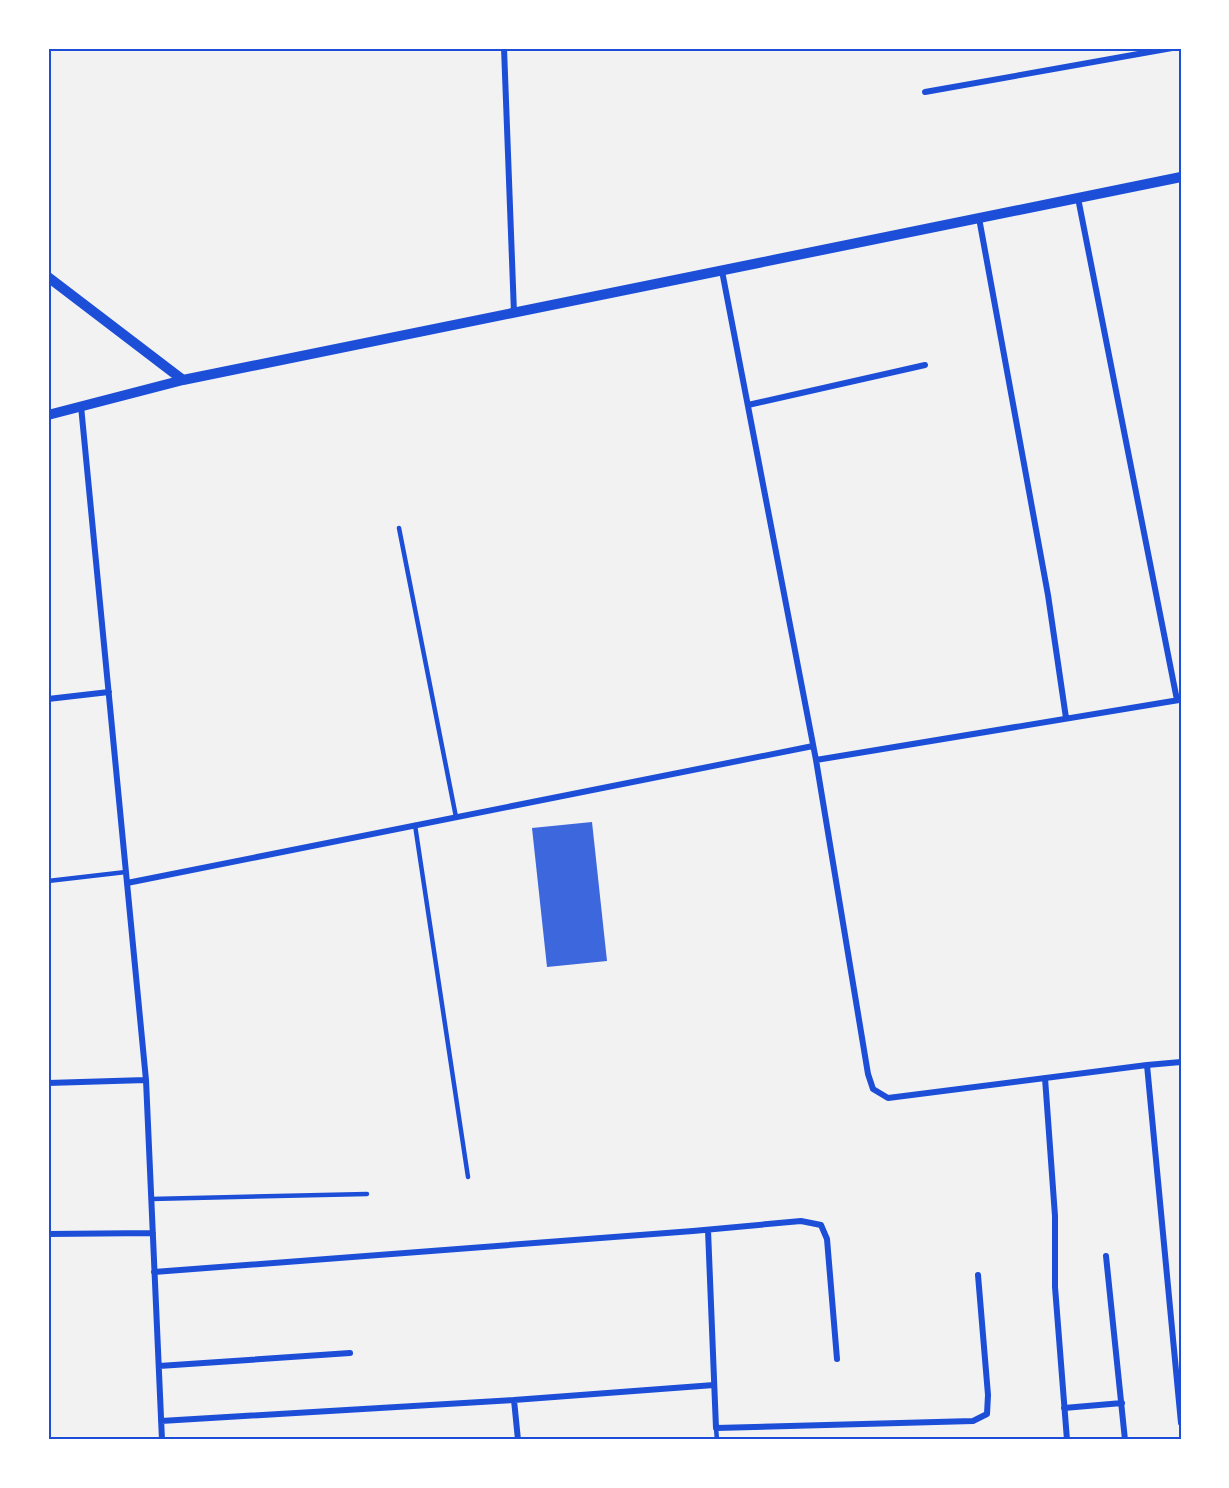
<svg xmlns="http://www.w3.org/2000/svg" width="1229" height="1488" font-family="'Source Sans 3',sans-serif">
<rect width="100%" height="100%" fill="#f2f2f2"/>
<path fill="#3d67dc" d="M592,822l15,139 -60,6 -15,-139z"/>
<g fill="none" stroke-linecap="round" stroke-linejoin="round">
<path stroke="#1d4ed8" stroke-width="4.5" d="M399,528l57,289
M415,825l53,352
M48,881l78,-9
M151,1199l216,-5
M716,1428l1,12"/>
<path stroke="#1d4ed8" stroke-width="6" d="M504,48l10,265
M925,92l247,-44
M1078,198l99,502
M979,218l69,377 18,123
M722,271l94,489 52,314 5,15 15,9 259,-33 34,-3
M748,405l177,-40
M81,406l65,674 16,360
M48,699l61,-7
M816,760l363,-60
M127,883l686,-137
M1147,1065l34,358
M1045,1078l10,138v71l12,153
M48,1083l98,-3
M708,1230l8,198 257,-7 14,-7 1,-19 -10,-120
M48,1234l105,-1
M1106,1256l19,184
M154,1272l539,-41 108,-10 20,4 6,14 10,120
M159,1366l191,-13
M514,1400l4,40
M1064,1408l58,-5
M161,1421l353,-21 200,-15"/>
<path stroke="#1d4ed8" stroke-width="10" d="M48,277l135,103
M48,415l135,-35 998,-203"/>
</g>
<rect width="1229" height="1488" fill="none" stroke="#ffffff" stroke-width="99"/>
<rect x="50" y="50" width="1130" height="1388" fill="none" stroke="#1d4ed8" stroke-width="2"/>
</svg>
